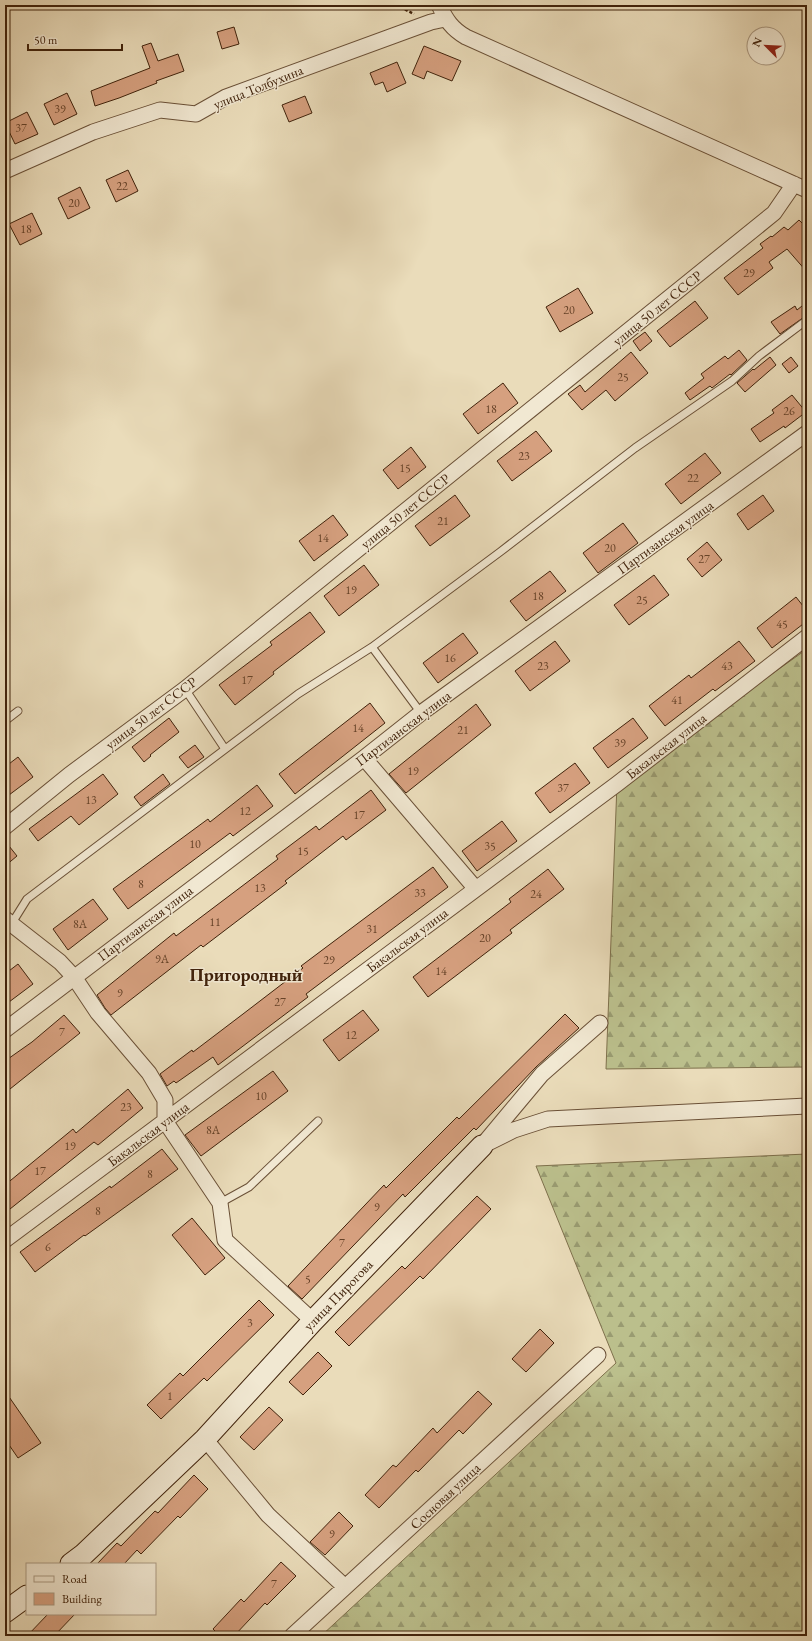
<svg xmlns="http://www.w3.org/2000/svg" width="812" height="1641" font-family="'EB Garamond',serif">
<defs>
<pattern id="forest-firs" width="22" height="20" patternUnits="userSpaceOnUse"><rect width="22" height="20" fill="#bbbf8c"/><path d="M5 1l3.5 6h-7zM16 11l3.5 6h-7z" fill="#999b71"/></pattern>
</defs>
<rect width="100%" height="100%" fill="#eadcba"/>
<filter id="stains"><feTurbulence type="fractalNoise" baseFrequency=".005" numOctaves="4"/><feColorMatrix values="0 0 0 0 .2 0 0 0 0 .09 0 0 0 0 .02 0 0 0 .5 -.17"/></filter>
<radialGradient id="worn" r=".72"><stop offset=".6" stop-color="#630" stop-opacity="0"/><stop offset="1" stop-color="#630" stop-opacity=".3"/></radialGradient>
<path fill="url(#forest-firs)" stroke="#7e704c" d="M807,649v418l-201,2 11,-285z
M807,1154v482h-486l295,-273 -80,-197z"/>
<path fill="#d6a07f" stroke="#40220b" d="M234,27l5,17 -17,5 -5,-17z
M151,43l7,18 20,-7 6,17 -28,10 1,2 -38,15 -24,8 -4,-15 59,-23 -8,-22z
M424,46l37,15 -9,20 -25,-10 -3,8 -12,-5z
M397,62l9,21 -19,9 -4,-10 -8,3 -5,-12z
M67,93l10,21 -23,11 -10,-21z
M305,96l7,17 -23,9 -7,-17z
M27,112l11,22 -23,10 -10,-21z
M128,170l10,21 -22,11 -10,-22z
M80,187l10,21 -22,11 -10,-21z
M32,213l10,21 -22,11 -11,-21z
M799,220l8,8v44l-20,-23 -18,13 4,6 -35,27 -14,-17 39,-30 -3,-4 11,-8 1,1 12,-10 4,3z
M578,288l15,25 -33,19 -14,-25z
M695,301l13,17 -38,29 -13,-16z
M807,302v13l-27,19 -9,-12 24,-16 2,4z
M645,332l7,9 -12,10 -7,-10z
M739,350l8,10 -16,15 -1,-1 -18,14 -2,-2 -20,14 -5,-7 19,-15 -3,-4 24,-18 3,3z
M631,352l17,21 -33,28 -9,-11 -24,20 -14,-16 12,-9 5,7z
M770,357l6,8 -31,27 -8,-9 16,-14 1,1z
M791,357l7,9 -9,7 -7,-9z
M503,383l15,20 -40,31 -15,-20z
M792,395l14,17 -21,16 -1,-2 -24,16 -9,-13 23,-16 -2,-3z
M536,431l16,20 -40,30 -15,-20z
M411,447l15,20 -28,22 -15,-19z
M705,453l16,20 -40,31 -16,-20z
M455,495l15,21 -40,30 -15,-20z
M763,495l11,16 -26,19 -11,-16z
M333,515l15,20 -34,26 -15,-20z
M623,523l15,20 -40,30 -15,-20z
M707,542l15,18 -20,17 -15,-18z
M364,565l15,20 -40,31 -15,-20z
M550,571l16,20 -40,30 -16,-20z
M654,575l15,20 -40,30 -15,-20z
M796,597l11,14v10l-35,27 -15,-20z
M310,612l15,20 -52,40 1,2 -39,31 -16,-20 53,-40 -2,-3z
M463,633l15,20 -40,30 -15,-20z
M555,641l15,20 -40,30 -15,-20z
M739,641l16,20 -40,30 -2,-2 -48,37 -16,-20 40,-31 2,3z
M370,703l15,20 -90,71 -16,-20z
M476,704l15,21 -85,68 -17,-19z
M169,718l10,14 -29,23 1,1 -7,6 -12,-15z
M633,718l15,20 -40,30 -15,-20z
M195,745l9,12 -16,11 -9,-11z
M18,757l15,20 -28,21v-31z
M575,763l15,20 -40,30 -15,-20z
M103,774l15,20 -39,31 -8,-9 -33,25 -9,-12z
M163,774l7,10 -29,22 -7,-9z
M257,785l16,21 -40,30 -3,-3 -102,76 -15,-20 95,-70 2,3z
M371,790l15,20 -40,30 -3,-4 -58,45 2,2 -84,64 -2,-2 -90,70 -6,-7 -8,-13 77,-62 2,3 102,-77 -2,-3 40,-30 3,4z
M502,821l15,20 -40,30 -15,-20z
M5,841l12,15 -12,10z
M433,867l15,20 -142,107 2,3 -90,68 -5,-8 -37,26 -2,-2 -7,5 -7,-12 32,-24 1,2 50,-38 60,-46 -2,-2z
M548,869l16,20 -54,41 2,3 -84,64 -15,-20 98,-75 -2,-3z
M93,899l15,20 -40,31 -15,-21z
M18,964l15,20 -28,21v-31z
M363,1010l16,20 -40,31 -16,-21z
M565,1014l14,14 -43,39 -60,63 -2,-2 -69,69 -2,-3 -101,105 -14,-13 96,-101 2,3 71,-71 2,2z
M64,1015l16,18 -75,60v-32l27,-19z
M273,1071l15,20 -87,65 -16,-21z
M128,1089l15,19 -45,37 -4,-3 -89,71v-28l68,-56 3,4z
M162,1149l16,20 -93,67 -1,-1 -49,37 -15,-20 90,-66 1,2z
M477,1196l14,13 -68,70 -3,-3 -71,70 -14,-14 67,-66 3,3z
M192,1218l33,40 -20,17 -33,-40z
M259,1300l15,15 -67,66 -3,-3 -43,41 -14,-14 33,-32 3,3z
M540,1329l14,14 -28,29 -14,-13z
M318,1352l14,14 -29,29 -14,-13z
M5,1391l36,52 -23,15 -13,-19z
M478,1391l14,13 -29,30 -4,-4 -41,42 -2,-2 -37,38 -14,-13 28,-30 3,2 37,-39 4,5z
M269,1407l14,13 -29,30 -14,-13z
M194,1475l14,14 -28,29 -2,-2 -37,38 -4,-4 -13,14h-27l20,-21 4,3 34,-35 3,2z
M339,1512l14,14 -28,29 -15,-13z
M281,1562l15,14 -29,29 -2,-2 -31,33h-14l-7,-7 28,-30 3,3z
M48,1614h27l-21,22h-27z"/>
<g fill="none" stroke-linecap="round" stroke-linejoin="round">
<g stroke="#6a5037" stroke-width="9">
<path id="lane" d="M372,647l49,66
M185,689l40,60
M5,721l13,-10
M12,923l15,-24 271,-205 74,-47 128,-95 135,-104 97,-67 27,-25 48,-36
M220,1203l29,-16 69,-66"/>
</g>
<g stroke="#6a5037" stroke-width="17">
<path id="street" d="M439,5c7,15 13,24 27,32l341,153
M5,171l88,-39 67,-22 36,4 30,-17 205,-75 14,-3
M364,758l112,131
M5,827l64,-52 116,-86 589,-476 20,-29
M5,919l55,43 14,15 24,36 51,60 16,27v21l55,82 5,37 88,81
M5,1030l359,-272 57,-45 386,-280
M486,1141l56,-67 58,-51
M482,1146l32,-16 34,-11 259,-13
M5,1240l612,-456 190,-147
M205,1439l63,76 77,72
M292,1636l306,-281"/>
</g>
<g stroke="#40220b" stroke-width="23">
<path id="secondary" d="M71,1564l12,-9 122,-116 108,-118 169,-175
M5,1612l22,-16"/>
</g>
<path stroke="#40220b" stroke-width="2.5" stroke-dasharray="3 2" stroke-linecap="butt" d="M396,5l18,9"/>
<use href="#lane" stroke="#f1e8d2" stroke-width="7"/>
<use href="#street" stroke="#f1e8d2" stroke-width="15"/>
<use href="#secondary" stroke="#f1e8d2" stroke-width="21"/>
</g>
<g text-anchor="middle" stroke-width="3" stroke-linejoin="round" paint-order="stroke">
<g font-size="12" fill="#664228">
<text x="60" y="113">39</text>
<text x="21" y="132">37</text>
<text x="122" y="190">22</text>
<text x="74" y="207">20</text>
<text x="26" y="233">18</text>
<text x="749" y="277">29</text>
<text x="569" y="314">20</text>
<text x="623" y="381">25</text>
<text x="491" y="413">18</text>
<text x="789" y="415">26</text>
<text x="524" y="460">23</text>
<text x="405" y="472">15</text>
<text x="693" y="482">22</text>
<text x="443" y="525">21</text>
<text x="323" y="542">14</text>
<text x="610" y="552">20</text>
<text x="704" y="563">27</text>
<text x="351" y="594">19</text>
<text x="538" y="600">18</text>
<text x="642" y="604">25</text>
<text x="782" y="628">45</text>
<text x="450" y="662">16</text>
<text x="543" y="670">23</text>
<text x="727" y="670">43</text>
<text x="247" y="684">17</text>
<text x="677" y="704">41</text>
<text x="358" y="732">14</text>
<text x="463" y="734">21</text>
<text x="620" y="747">39</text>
<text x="413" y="775">19</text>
<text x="563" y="792">37</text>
<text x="91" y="804">13</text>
<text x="245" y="815">12</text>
<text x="359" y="819">17</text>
<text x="195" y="848">10</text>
<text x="490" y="850">35</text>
<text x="303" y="855">15</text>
<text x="141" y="888">8</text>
<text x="260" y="892">13</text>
<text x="420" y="897">33</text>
<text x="536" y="898">24</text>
<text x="215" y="926">11</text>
<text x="80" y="928">8А</text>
<text x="372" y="933">31</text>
<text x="485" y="942">20</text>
<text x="162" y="963">9А</text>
<text x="329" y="964">29</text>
<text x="441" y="975">14</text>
<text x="120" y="997">9</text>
<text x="280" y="1006">27</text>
<text x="62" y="1036">7</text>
<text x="351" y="1039">12</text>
<text x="261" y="1100">10</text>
<text x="126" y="1111">23</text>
<text x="213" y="1134">8А</text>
<text x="70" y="1150">19</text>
<text x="40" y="1175">17</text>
<text x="150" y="1178">8</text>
<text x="377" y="1211">9</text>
<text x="98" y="1215">8</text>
<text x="342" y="1247">7</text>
<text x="48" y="1251">6</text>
<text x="308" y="1283">5</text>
<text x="250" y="1327">3</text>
<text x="170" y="1400">1</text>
<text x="332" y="1538">9</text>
<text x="274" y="1588">7</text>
</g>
<g font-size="14" fill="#40220b" stroke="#f1e8d2">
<text transform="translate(258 87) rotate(-22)" y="5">улица Толбухина</text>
<text transform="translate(657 308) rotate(-39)" y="5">улица 50 лет СССР</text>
<text transform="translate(405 511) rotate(-39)" y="5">улица 50 лет СССР</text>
<text transform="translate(665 537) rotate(-36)" y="5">Партизанская улица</text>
<text transform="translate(151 713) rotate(-37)" y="5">улица 50 лет СССР</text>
<text transform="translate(403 728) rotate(-37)" y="5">Партизанская улица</text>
<text transform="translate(666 746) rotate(-38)" y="5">Бакальская улица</text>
<text transform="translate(145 923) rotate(-37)" y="5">Партизанская улица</text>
<text transform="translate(407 940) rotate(-37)" y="5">Бакальская улица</text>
<text transform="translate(148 1134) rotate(-37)" y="5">Бакальская улица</text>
<text transform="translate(338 1295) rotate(-46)" y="5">улица Пирогова</text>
<text transform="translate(445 1496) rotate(-43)" y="5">Сосновая улица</text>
</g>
<g font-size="18" font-weight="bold" fill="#40220b" stroke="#f1e8d2">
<text x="246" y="981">Пригородный</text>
</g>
</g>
<rect width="812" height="1641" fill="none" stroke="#eadcba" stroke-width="20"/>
<rect x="6" y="6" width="800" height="1629" fill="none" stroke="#40220b" stroke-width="2"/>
<rect x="10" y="10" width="792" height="1621" fill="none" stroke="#40220b"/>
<rect x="26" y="1563" width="130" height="52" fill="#f1e8d2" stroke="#aa9982"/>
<rect x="34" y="1576" width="20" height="6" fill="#f1e8d2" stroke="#aa9982"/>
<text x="62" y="1583" font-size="12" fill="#40220b">Road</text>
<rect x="34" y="1593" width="20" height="12" fill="#d6a07f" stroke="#aa9982"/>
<text x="62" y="1603" font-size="12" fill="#40220b">Building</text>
<g transform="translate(766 46) rotate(294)"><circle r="19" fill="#f1e8d2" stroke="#aa9982"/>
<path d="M0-3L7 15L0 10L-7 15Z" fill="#8f2418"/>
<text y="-6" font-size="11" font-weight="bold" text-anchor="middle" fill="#40220b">N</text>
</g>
<path d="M28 44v6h94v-6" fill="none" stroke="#40220b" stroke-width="2"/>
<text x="34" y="44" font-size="12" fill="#40220b" stroke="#f1e8d2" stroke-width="3" paint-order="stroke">50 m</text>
<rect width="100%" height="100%" filter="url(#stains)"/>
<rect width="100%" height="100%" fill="url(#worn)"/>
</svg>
